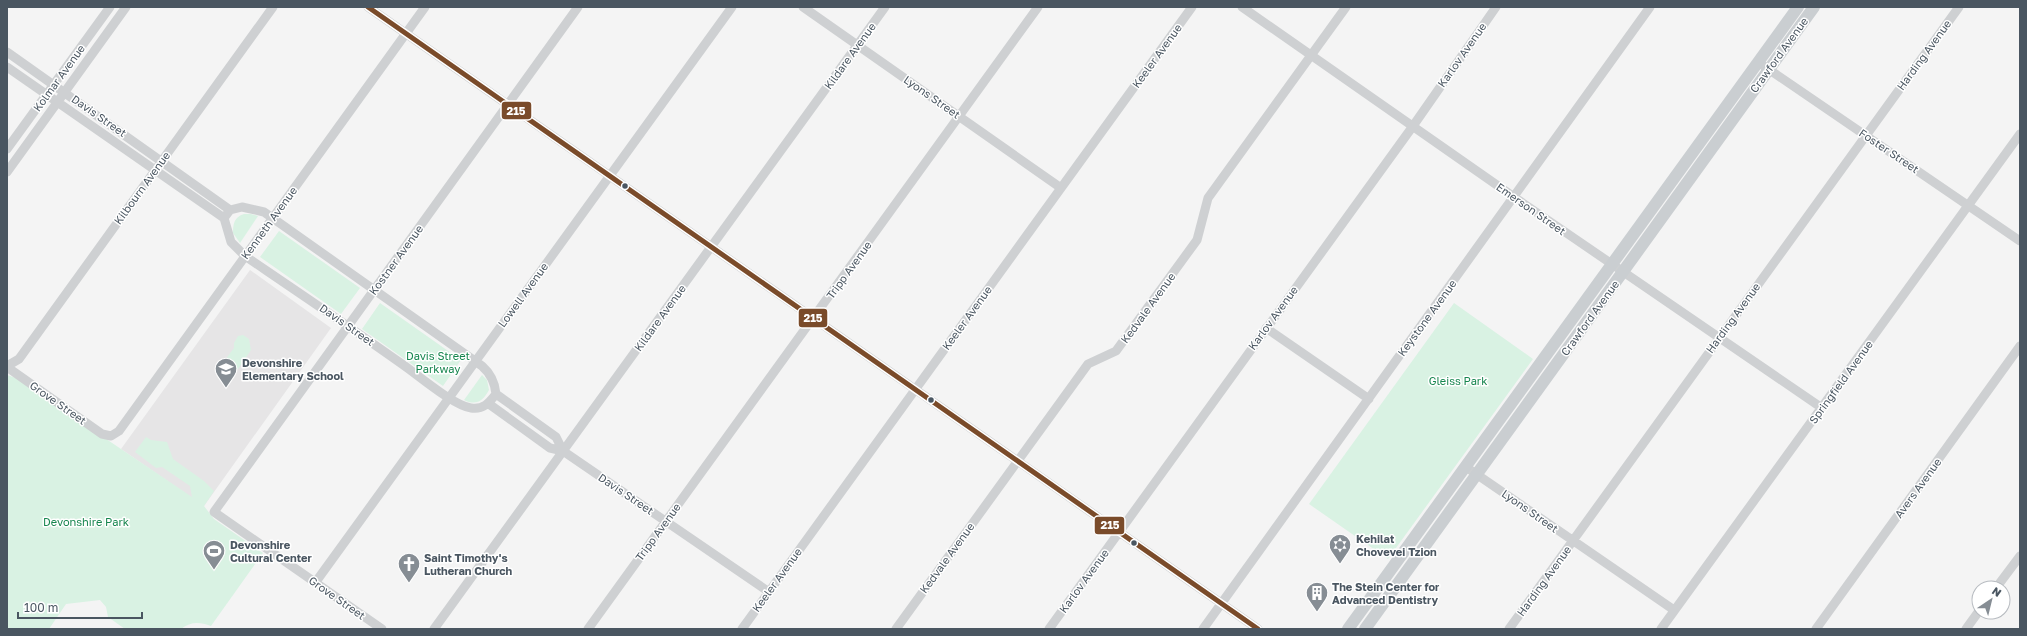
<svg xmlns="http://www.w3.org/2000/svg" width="2027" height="636" font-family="'Golos Text',sans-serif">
<rect width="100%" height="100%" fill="#f4f4f4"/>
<path fill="#e6e5e6" d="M250,270l81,58 -127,178 -83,-57z"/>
<path fill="#d9f2e3" d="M244,214h7l7,2 -18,27 -7,-10c0,-9 1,-16 11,-19z
M279,231l81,57 -19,26 -81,-57z
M380,303l81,57 -18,26 -81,-57z
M1454,303l79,56 -145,200 -79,-55z
M243,335l6,4 2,11 -13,19 -4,1 -7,-4 -2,-6 9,-12v-5l4,-7z
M7,375l9,3 176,119 -2,-11 -28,-19 -6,1 -21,-16 11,-15 5,3 16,2 6,17 31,22 10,10 -10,15 10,13 49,34 -52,73c-11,-4 -20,-5 -30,3h-56l-17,-12 -2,-10 -6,-7 -34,4 -17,25h-42z
M482,375l5,5 2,10c-6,11 -13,16 -25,10z"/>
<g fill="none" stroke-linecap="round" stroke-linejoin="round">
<path stroke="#ced0d2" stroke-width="9" d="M368,7l890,622
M803,7l258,181
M1242,7l272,190 308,211
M7,52l223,158
M1758,62l262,179
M7,67l217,151 7,24 14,14c53,36 105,71 157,108 16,11 52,42 69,44 12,2 18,-5 25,-14 -1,-11 -6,-21 -14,-28l-218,-154 -22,-5 -12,3 -6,8
M7,149l103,-142
M7,172l119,-165
M1266,328l103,71
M7,366l12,-7 254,-352
M7,367l95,67 9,2 8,-5 306,-424
M496,394l60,43 7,14
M489,404l61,44 13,3 206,141
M1466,467l208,143
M315,583l417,-576
M1996,588l24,-32
M382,629l-168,-117 364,-505
M434,629l451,-622
M588,629l450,-622
M742,629l450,-622
M896,629l192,-265 28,-13 81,-111 11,-42 138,-191
M1049,629l364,-503 83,-119
M1203,629l447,-622
M1509,629l450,-622
M1661,629l359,-495
M1816,629l204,-283
M1966,629l13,-18"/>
<path stroke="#caced1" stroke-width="12" d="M1348,629l450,-622
M1365,629l449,-622"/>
<g stroke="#fff" stroke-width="8">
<path id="bus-1" d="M368,7l890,622"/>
</g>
<use href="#bus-1" stroke="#7a4b2a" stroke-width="5"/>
</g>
<defs>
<g id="school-pin" transform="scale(1.15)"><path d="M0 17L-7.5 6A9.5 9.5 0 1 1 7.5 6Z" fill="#868d94" stroke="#fff"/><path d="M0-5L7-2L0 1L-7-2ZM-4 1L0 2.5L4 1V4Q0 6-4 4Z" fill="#fff"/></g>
<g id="synagogue-pin" transform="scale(1.15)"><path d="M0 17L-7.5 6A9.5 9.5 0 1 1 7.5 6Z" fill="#868d94" stroke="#fff"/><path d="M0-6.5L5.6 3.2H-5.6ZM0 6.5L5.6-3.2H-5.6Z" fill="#fff"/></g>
<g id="stadium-pin" transform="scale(1.15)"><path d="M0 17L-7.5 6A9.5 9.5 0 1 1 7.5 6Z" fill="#868d94" stroke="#fff"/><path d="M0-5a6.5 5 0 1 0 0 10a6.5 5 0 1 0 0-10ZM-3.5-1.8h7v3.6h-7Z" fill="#fff"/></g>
<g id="church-pin" transform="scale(1.15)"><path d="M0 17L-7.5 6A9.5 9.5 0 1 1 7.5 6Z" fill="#868d94" stroke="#fff"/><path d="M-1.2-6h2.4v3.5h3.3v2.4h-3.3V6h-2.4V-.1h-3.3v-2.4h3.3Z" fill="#fff"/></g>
<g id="building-pin" transform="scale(1.15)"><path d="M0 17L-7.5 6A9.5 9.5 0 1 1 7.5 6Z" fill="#868d94" stroke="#fff"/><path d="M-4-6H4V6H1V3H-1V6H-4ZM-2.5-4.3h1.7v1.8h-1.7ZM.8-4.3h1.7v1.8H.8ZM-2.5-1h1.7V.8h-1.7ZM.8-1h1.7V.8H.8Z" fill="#fff"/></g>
</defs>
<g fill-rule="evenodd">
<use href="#school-pin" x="226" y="369"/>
<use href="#synagogue-pin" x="1340" y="545"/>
<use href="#stadium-pin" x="214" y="551"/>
<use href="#church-pin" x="409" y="564"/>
<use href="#building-pin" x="1317" y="593"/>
</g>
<g fill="#4a5661" stroke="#fff" stroke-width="1.5">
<circle cx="625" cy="186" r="3.5"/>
<circle cx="931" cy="400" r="3.5"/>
<circle cx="1134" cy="543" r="3.5"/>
</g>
<g text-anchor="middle" stroke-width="3" stroke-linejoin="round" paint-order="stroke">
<g font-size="11" fill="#4a5661" stroke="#fff">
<text transform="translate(1462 55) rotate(-55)" y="4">Karlov Avenue</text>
<text transform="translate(1779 55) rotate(-54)" y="4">Crawford Avenue</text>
<text transform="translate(1924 55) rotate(-54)" y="4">Harding Avenue</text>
<text transform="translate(850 56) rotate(-54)" y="4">Kildare Avenue</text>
<text transform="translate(1157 56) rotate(-54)" y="4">Keeler Avenue</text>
<text transform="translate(59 78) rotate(-54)" y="4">Kolmar Avenue</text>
<text transform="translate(932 97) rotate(35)" y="4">Lyons Street</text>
<text transform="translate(99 116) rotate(35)" y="4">Davis Street</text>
<text transform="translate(1889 151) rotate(34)" y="4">Foster Street</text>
<text transform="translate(142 188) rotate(-54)" y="4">Kilbourn Avenue</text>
<text transform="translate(1531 209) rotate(35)" y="4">Emerson Street</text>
<text transform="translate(269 223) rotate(-54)" y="4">Kenneth Avenue</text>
<text transform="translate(396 260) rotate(-54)" y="4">Kostner Avenue</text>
<text transform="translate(849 270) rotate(-54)" y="4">Tripp Avenue</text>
<text transform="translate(523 295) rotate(-54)" y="4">Lowell Avenue</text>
<text transform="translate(1148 308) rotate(-54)" y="4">Kedvale Avenue</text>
<text transform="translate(660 318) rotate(-54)" y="4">Kildare Avenue</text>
<text transform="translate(967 318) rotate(-54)" y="4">Keeler Avenue</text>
<text transform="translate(1273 318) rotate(-54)" y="4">Karlov Avenue</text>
<text transform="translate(1427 318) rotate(-54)" y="4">Keystone Avenue</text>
<text transform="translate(1590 318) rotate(-54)" y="4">Crawford Avenue</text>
<text transform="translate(1733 318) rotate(-54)" y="4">Harding Avenue</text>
<text transform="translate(347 325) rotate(35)" y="4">Davis Street</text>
<text transform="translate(1841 382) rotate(-54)" y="4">Springfield Avenue</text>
<text transform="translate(58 403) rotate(35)" y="4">Grove Street</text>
<text transform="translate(1918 488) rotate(-54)" y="4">Avers Avenue</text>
<text transform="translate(626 494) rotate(34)" y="4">Davis Street</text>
<text transform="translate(1530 511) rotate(35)" y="4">Lyons Street</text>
<text transform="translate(658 532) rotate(-54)" y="4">Tripp Avenue</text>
<text transform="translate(947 558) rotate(-54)" y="4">Kedvale Avenue</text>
<text transform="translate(777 580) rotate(-54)" y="4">Keeler Avenue</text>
<text transform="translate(1084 581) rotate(-54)" y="4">Karlov Avenue</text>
<text transform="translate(1544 581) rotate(-54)" y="4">Harding Avenue</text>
<text transform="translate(337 598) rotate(35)" y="4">Grove Street</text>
</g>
<g font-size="11" fill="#17864f" stroke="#fff">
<text x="438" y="360">Davis Street<tspan x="438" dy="13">Parkway</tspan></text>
<text x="1458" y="385">Gleiss Park</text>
<text x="86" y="526">Devonshire Park</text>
</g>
<g font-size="11" font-weight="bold" fill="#4a5661" stroke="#fff" text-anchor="start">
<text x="242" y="367">Devonshire<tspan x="242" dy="13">Elementary School</tspan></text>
<text x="1356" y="543">Kehilat<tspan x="1356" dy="13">Chovevei Tzion</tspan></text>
<text x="230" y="549">Devonshire<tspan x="230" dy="13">Cultural Center</tspan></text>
<text x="424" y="562">Saint Timothy's<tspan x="424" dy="13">Lutheran Church</tspan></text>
<text x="1332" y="591">The Stein Center for<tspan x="1332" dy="13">Advanced Dentistry</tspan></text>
</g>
</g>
<g stroke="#fff" stroke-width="1.5">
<rect x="501" y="101" width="31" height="19" rx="4" fill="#7a4b2a"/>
<rect x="798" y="308" width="30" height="20" rx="4" fill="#7a4b2a"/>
<rect x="1094" y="516" width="31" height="19" rx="4" fill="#7a4b2a"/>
</g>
<g font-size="11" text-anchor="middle" font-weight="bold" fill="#fff">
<text x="516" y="115">215</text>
<text x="813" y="322">215</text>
<text x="1110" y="529">215</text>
</g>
<rect width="2027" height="636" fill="none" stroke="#4a5661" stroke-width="16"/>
<g transform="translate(1991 600) rotate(35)"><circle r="19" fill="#ffffff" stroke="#b7bbc0"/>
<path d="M0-3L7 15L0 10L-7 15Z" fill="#868d94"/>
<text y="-6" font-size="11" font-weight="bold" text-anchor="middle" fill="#4a5661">N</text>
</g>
<path d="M18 612v6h124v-6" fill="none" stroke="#4a5661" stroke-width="2"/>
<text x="24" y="612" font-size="12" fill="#4a5661" stroke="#ffffff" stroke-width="3" paint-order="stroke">100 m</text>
</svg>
